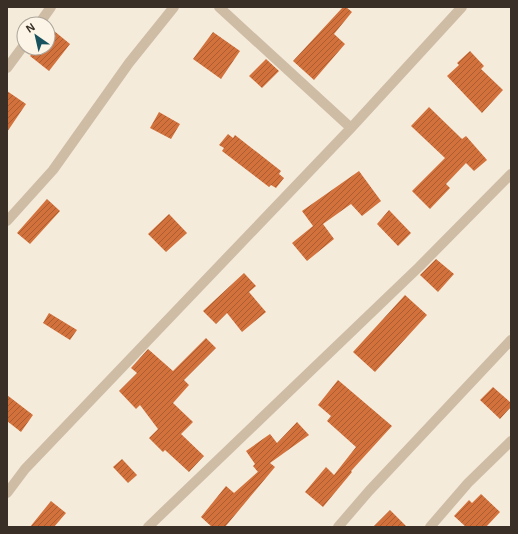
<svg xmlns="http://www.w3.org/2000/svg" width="518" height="534" font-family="Helvetica,sans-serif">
<defs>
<pattern id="building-hatch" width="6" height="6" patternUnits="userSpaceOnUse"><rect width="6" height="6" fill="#d2713b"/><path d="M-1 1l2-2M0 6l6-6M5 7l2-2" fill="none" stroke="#ab5d32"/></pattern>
</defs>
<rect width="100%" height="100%" fill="#f4ebdb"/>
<path fill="url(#building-hatch)" d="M343,7h3l6,5 -18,22 11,10 -31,36 -21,-19z
M48,26l22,18 -21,27 -19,-15 7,-8h11z
M213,32l27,19 -19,28 -28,-20z
M470,51l14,15 -3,3 22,21 -21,23 -35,-37 12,-11 -2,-2z
M266,59l13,12 -17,17 -13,-12z
M7,91l19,13 -19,28z
M429,107l33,32 4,-3 21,24 -13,11 -8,-8 -20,21 4,4 -20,21 -18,-18 33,-33 -34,-32z
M159,112l21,12 -9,15 -21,-11z
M228,134l5,4 2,-3 46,36 -2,3 5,4 -8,10 -5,-3 -2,2 -47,-36 2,-3 -5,-3z
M359,171l22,30 -19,15 -11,-12 -28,20 11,15 -27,22 -15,-18 21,-17 -11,-15z
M47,199l13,12 -30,33 -13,-11z
M389,210l22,23 -13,13 -21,-22z
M169,214l18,19 -21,19 -18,-18z
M436,259l18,15 -16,18 -18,-17z
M244,273l12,13 -7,6 17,20 -24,20 -15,-19 -11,11 -13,-13z
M405,295l22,20 -52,57 -22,-20z
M49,313l28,17 -7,10 -27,-17z
M206,338l10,10 -32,32 5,5 -16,18 20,19 -12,12 23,22 -15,16 -24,-22 -2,2 -14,-14 9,-9 -18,-24 -4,4 -17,-18 18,-18 -6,-5 17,-19 25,22z
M338,380l54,46 -41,45 1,1 -29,35 -18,-15 21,-25 8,8 22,-28 -29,-26 4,-5 -13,-11z
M493,387l18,16v4l-11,12 -20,-19z
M7,395l26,20 -12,17 -14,-11z
M297,422l12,13 -39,28 5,4 -50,60h-13l-11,-10 25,-31 8,7 27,-24 -3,3 -5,-6 2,-2 -9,-13 24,-17 7,9z
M122,459l15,16 -9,8 -15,-16z
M481,494l19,18 -14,15h-20l-12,-11 15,-16 3,3z
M51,501l15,12 -12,14h-24z
M390,510l17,17h-34z"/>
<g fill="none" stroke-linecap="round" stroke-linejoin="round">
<path stroke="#cebca5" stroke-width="10" d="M219,7l132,121
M39,24l12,-17
M7,68l17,-23
M7,221l46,-51 76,-107 45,-56
M7,493l18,-24 326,-341 111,-121
M148,527l271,-260 92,-93
M338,527l31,-36 142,-151
M430,527l38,-44 43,-42"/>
</g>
<rect width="518" height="534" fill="none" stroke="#392f27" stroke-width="16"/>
<g transform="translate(36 36) rotate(326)"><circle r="19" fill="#fbf4e7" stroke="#ada59a"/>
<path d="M0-3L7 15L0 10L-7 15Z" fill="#18525f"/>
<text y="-6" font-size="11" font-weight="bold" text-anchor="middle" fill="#392f27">N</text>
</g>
</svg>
